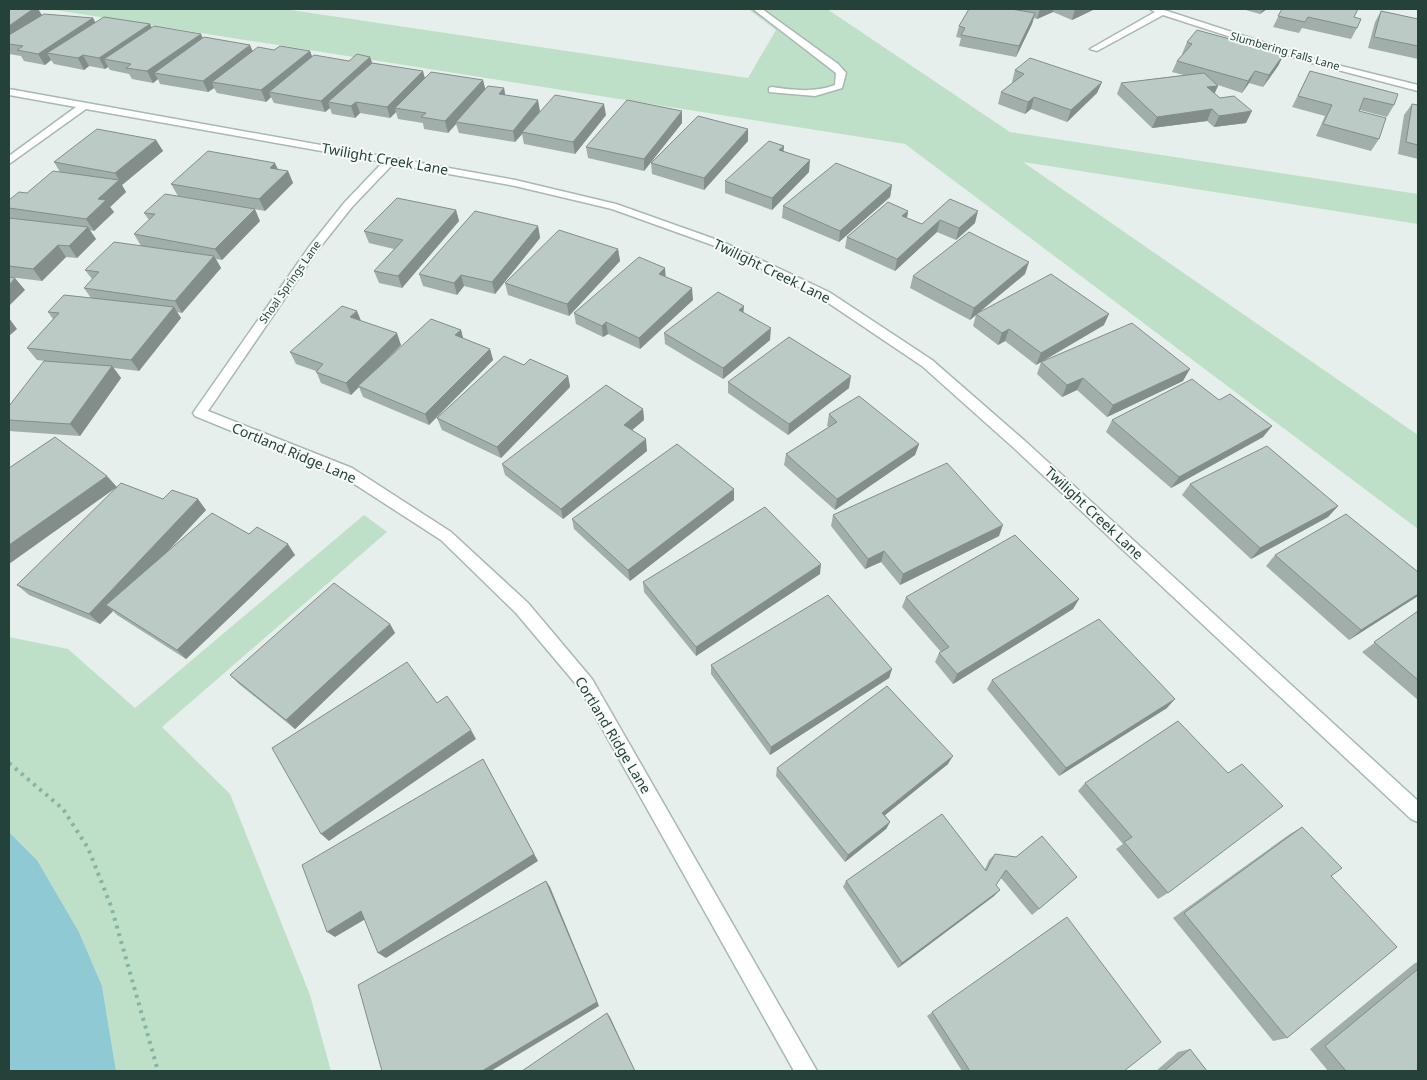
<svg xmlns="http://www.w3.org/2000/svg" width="1427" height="1080" font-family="'Noto Sans',sans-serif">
<rect width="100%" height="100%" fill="#e6efeb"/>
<path fill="#bfe0c8" d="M49,9h235l464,69 28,-48 -28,-21h79l183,123 408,62v30l-395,-62 395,273v94l-513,-385z
M364,515l23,17 -225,195 68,67 80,201 21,76h-215l-14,-85 -23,-54 -42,-72 -28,-28v-195l59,12 67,59z"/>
<path fill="#8ec9d4" d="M9,832l28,28 42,72 23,54 14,85h-107z"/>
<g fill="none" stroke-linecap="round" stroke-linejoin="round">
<g stroke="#a8b8b2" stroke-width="3">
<path id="service" d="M753,9h9l76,55 8,9 -4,15 -27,8 -46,-4v-4l3,-1c21,3 42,6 63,-2l1,-12z"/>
</g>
<g stroke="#a8b8b2" stroke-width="3">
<path id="minor" d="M1150,9h11l160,52 97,24v6l-103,-27 -152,-49 -66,36 -7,-2 65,-37z
M9,89l506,91 101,24 107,38 106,50 103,68 93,81 393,360v21l-7,-3 -396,-370 -93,-83 -101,-68 -106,-52 -103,-37 -97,-23 -122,-22 -41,43 -35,44 -109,160 144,57 99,64 77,71 64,76 225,392h-23l-214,-382 -64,-76 -75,-73 -99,-64 -147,-60 -2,-3 116,-166 35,-44 39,-41 -297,-53 -77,55v-8l67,-49 -67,-12z"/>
</g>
<path stroke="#86b3a5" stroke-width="4" stroke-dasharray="3 5" stroke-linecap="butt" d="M9,763l54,46 25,39 23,58 47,165"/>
<use href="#service" fill="#fff" fill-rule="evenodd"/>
<use href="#minor" fill="#fff" fill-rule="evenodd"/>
</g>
<path fill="#a1aea9" d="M9,9h29l4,6 51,3 2,4 55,2 2,4 51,10 50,13 21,-1 36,1 2,6 37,4 21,-4 2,6 53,15 58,2 2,9 19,-1 1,7 35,16 -8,10 74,-6 -31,39 -51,-10 -2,-10 -7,8 -56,-9 -3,-9 -8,9 -24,-4 -1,-6 -25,-4 -2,-7 -6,6 -30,-5 -5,5 -23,-4 -2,-6 -5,4 -51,-9 -3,-6 -5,5 -49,-9 -3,-5 -6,4 -48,-8 -2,-5 -5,4 -21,-4 -3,-5 -19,-4 -2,-3 -3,2 -16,-3 -5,4 -30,-6 -3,-4 -6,5 -21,-4 -3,-5 -12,-2z
M1013,9h82l-23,11 -19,-8 -16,7 -3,-1 -2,6 -16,33 -57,-11 2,-8 -5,-1 3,-11z
M1242,9h25l-7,5z
M1282,9l72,8 3,11 -6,11 -49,-11 -3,5 -26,-6z
M1381,11l37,8v40l-50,-11 7,-26z
M1187,42l97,12 -6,12 -15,21 -14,-4 -7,10 -24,-8 -4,8 32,30 -32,4 -7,-6 -55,7 -35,-34 4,-11 63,-8 -12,-3 5,-11 6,-7h-1z
M1015,70l87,12 -5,11 -30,29 -36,-13 -6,5 -27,-10 3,-12 12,-10h-1z
M1310,71l84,34 -7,12 -27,-7 -1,1 20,28 -8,12 -55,-15 9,-20 -33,-9z
M1412,104l6,1v54l-20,-5 6,-39z
M682,111v12l-38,48 -56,-13 -2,-11z
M156,140l7,11 -41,34 4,7 -16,15 4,5 -20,19 -5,-1 7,9 -19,19 -11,-1 -24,24 -33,-4v-59h1l-1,-1v-17l18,-7 33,-21 -6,-10z
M748,141l-44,49 -52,-16 -1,-11z
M784,146l-1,5 26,21 -37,38 -47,-17v-12z
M288,171l5,12 -28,28 -87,-15 -7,-12z
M892,185l-2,12 -51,45 -57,-24 1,-12z
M950,199l25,24 -19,17 -19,-8 -42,39 -50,-23 2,-11 61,-26 -1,7 15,6z
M456,210l3,11 -57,67 -23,-5 -5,-12 20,-22 -25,-6 -5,-12z
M144,213l116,8 -38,39 -6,-1 5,9 -39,45 -5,-1 4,6 -42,53 -25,-3 7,10 -41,58 -71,-5v-25l54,-43 -26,-3 -10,-12 26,-29 -5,-7 43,-14 -7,-10 8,-9 -7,-9 56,-24 -7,-12 15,-14z
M538,226l2,12 -45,56 -31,-8 -7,9 -34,-9 -4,-12z
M618,249l2,12 -51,55 -61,-21 -3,-12z
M1025,274l-46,38 125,13 -68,40 -31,-24 -7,4 -25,-19 3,-11 -6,5 -60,-32 3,-12z
M666,277l27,23 -53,49 -32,-15 -5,3 -27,-13 -2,-11z
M744,313l26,27 -47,39 -58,-35 -1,-11z
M361,321l40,24 -13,13 73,-28 2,8 27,11 3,11 -64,65 -66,-28 -4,-10 -8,8 -30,-12 -5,-12 -20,-7 -6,-12z
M1041,362l142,19 -76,36 -30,-27 -15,7 -25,-23z
M524,365l44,11 2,11 -69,71 -59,-28 -5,-12z
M728,382l121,6 -61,47 -60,-42z
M1219,400l53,26 -9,11 -92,51 -65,-56 6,-12z
M643,409l1,11 -12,10 15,21 -84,68 -58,-44 -3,-11z
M829,414l90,30 -4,11 -80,55 -51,-45 2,-11 43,-27 -2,-1z
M1190,484l148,22 -10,11 -77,42 -69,-64z
M163,499l43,11 -36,39 79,-15 46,21 -109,104 -69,-44 -4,-4 -13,13 -71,-29 -12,-10z
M734,500l-104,81 -56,-52 -2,-10z
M833,515l166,21 -99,49 -19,-23 -16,7 -34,-43z
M1275,555l143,41 -69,44 -83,-74z
M820,574l-124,82 -52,-64 -1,-10z
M906,597l173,2 -6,10 -120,75 -18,-22 4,-9 2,-1 -39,-45z
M1418,611v89l-56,-48z
M390,624l5,9 -100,96 -56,-45 -9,-9z
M711,665l181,4 -3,9 -119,77 -59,-81z
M992,680l175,28 -108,68 -72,-87z
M1178,721l-10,172 -10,6 -42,-50 7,-5 -45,-53 7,-8z
M948,764l-63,51 5,7 -4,7 -41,33 -69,-86 1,-8z
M1302,827l29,49 -44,162 -14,3 -100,-123 117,-84z
M995,854l82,23 -45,38 -31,-37 -5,7 -2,11 -96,72 -55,-81 3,-6 139,-12 4,-9z
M1067,917l57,154h-162l-35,-55z
M1418,962v109h-90l-18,-22 105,-86z
M1190,1049l17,22h-51l22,-19z"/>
<path fill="#838d89" d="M33,9h5l5,8 -34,25v-16z
M1040,9h14l-1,3 -16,7z
M1075,9h20l-23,11z
M1263,9h4l-7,5z
M1035,13l-3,11 -16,33 3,-11z
M93,18l6,11 -52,24 4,7 -6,5 -7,-11z
M150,24l5,11 -51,24 4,8 -3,2 -6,-11z
M201,34l5,11 -52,28 4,6 -5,4 -6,-12z
M250,45l5,11 -43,26 2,6 -6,4 -5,-11z
M310,51l4,11 -45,30 2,5 -5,5 -5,-12z
M1284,54l-6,12 -15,21 6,-12z
M83,55l6,11 -5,4 -6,-12z
M370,57l4,11 -46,34 2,6 -5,4 -4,-11z
M423,71l3,11 -31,26 1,4 -6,6 -3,-11z
M1255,71l-6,12 -7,10 6,-12z
M483,80l3,12 -30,30v2l-8,9 -3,-12z
M1102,82l-5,11 -30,29 4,-12z
M1218,86l-5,11 -6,-10z
M504,88l2,12 -7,-6z
M1034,97l-3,12 -6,5 3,-12z
M538,100l2,11 -17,22 -1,-1v2l-7,8 -2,-11z
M356,102l4,11 -5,5 -4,-12z
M604,104l2,11 -31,39 -2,-12z
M1212,109l-5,12 -55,7 5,-11z
M682,111v12l-38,48v-12z
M1252,111l-6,12 -32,4 5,-11z
M748,129v12l-44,49v-12z
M156,140l7,11 -41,34 -7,-12z
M784,146l-1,11 -4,-7z
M810,160l-1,12 -37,38v-12z
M275,163l5,11 -10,-6z
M288,171l5,12 -28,28 -6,-12z
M119,180l7,12 -16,15 4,5 -20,19 -8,-12 12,-20z
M892,185l-2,12 -51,45 1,-11z
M255,209l5,12 -38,39 -7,-11z
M456,210l3,11 -57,67 -4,-12z
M908,211l-2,12 -4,-7z
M978,211l-3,12 -19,17 3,-12z
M940,220l-3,12 -42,39 2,-12z
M538,226l2,12 -45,56 -3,-12z
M88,227l8,12 -19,19 -8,-12z
M58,245l8,12 -24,24 -9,-12z
M618,249l2,12 -51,55 -2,-12z
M214,256l7,12 -39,45 -7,-12z
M1029,262l-4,12 -55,46 4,-12z
M665,268l1,12 -7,-6z
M461,275l3,11 -7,9 -3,-12z
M15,278l10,12 -16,16v-21z
M692,288l1,12 -53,49 -1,-11z
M744,306l-1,12 -4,-8z
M174,307l7,11 -42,53 -8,-11z
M357,311l5,12 -12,-6z
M1109,314l-5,11 -68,40 5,-12z
M9,318l8,11 -8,7z
M606,322l2,12 -5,3 -1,-11z
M771,328l-1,12 -47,39v-11z
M1009,329l-4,12 -7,4 4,-12z
M461,330l3,12 -9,-7z
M397,333l4,12 -41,41h-2l1,1 -8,8 -5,-12z
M490,349l3,11 -64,65 -4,-11z
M112,366l9,12 -41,58 -10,-12z
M1190,369l-7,12 -76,36 6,-12z
M568,376l2,11 -69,71 -4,-11z
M851,376l-2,12 -61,47 1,-11z
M1083,378l-6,12 -15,7 5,-12z
M643,409l1,11 -19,16 -1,-11z
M1272,426l-9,11 -92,51 8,-11z
M646,439l1,12 -84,68 -2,-10z
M919,444l-4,11 -80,55 2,-11z
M107,476l10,11 -108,77v-19z
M734,489v11l-104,81 -2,-11z
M198,499l8,11 -92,99 -8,-4 7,6 -13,13 -11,-10z
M1338,506l-10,11 -77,42 9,-11z
M1003,525l-4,11 -99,49 3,-11z
M288,544l7,11 -109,104 -9,-9z
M884,551l-3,11 -16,7 3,-10z
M821,564l-1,10 -124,82v-9z
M1418,594v2l-69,44 12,-10z
M1079,599l-6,10 -120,75 4,-10z
M390,624l5,9 -100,96 -9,-9z
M892,669l-3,9 -119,77 1,-8z
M1175,699l-8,9 -108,68 7,-8z
M471,730l5,9 -147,102 -8,-7z
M953,756l-5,8 -69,56 3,-7z
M483,759l55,102 -152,97 -8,-5z
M890,822l-4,7 -41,33 3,-7z
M546,881l4,6 49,119 -108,65h-9z
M1000,890l-6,6 -96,72 4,-5z
M361,911l8,6 -34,20 -8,-5z
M607,1013l3,4 25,54z"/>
<path fill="#bbcac4" stroke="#838d89" d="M9,9h24l-24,17z
M969,9h42l24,4 -16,33 -58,-11 4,-7 -6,-2z
M1282,9h76l-4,8 7,2 -4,9 -49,-11 -3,5 -27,-6z
M1381,11l37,8v27l-44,-9z
M44,14l49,4 -55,36 -21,-4 6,-4 -14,-2v-9z
M104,17l46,7 -51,34 -16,-3 -5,3 -31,-5z
M154,26l47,8 -54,37 -21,-3 5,-4 -27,-5z
M1197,30l87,24 -15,21 -14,-4 -7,10 -71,-20 15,-17 -5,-2z
M204,37l46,8 -47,36 -49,-8z
M280,46l30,5 -49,39 -49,-8 46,-35 16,3z
M357,54l13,3 -49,44 -52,-9 45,-37 35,6z
M1030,58l72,24 -31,28 -37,-13 -6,5 -27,-10 23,-18 -9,-4z
M372,63l51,8 -36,36 -31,-5 -5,4 -23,-4z
M1310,71l88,23 -4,11 -30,-7 -5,13 27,7 -7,21 -56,-15 9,-19 -34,-9z
M431,72l52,8 -38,41 -24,-4 5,-4 -31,-5z
M1204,73l14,13 -11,1 13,11 14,-2 18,15 -33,5 -7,-7 -55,8 -36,-34z
M488,86l16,2 -5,6 39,6 -25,31 -57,-9z
M555,95l49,9 -31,38 -51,-10z
M627,100l55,11 -38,48 -58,-12z
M1412,104l6,1v40l-12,-3z
M698,116l50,13 -44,49 -53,-15z
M97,129l59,11 -41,33 -61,-11z
M769,141l15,5 -5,4 31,10 -38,38 -47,-17z
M208,151l67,12 -5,5 18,3 -29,28 -88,-15z
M836,163l56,22 -52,46 -57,-25z
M53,171l66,9 -21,19 8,1 -20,19 -77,-11v-8l10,-8 8,1z
M165,194l90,15 -40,40 -81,-15 21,-20 -11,-1z
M397,198l59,12 -58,66 -24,-5 29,-31 -39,-9z
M950,199l28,12 -19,17 -19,-8 -43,39 -50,-22 41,-35 20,9 -6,5 20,8z
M475,211l63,15 -46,56 -31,-7 -7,8 -35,-9z
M9,218l79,9 -19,19 -11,-1 -25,24 -24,-3z
M559,230l59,19 -51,55 -62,-21z
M969,232l60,30 -55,46 -61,-32z
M114,242l100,14 -39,45 -91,-13 15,-16 -14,-2z
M639,257l26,11 -6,6 33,14 -53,50 -33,-16 -4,4 -28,-13z
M1051,274l58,40 -68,39 -32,-24 -7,4 -26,-19z
M9,277l6,1 -6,7z
M718,292l26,14 -5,4 32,18 -48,40 -59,-35z
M64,295l110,12 -43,53 -104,-12 32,-35 -11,-1z
M342,306l15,5 -7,6 47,16 -51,50 -30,-11 7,-8 -33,-12z
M431,319l30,11 -6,5 35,14 -65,65 -67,-28z
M1132,323l58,46 -77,36 -30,-27 -16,7 -26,-23z
M789,337l62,39 -62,48 -61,-42z
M504,356l20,9 6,-6 38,17 -71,71 -60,-29z
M44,361l68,5 -42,58 -61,-4v-14z
M1192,379l27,21 11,-6 42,32 -93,51 -67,-57z
M606,385l37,24 -19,16 22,14 -85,70 -59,-45z
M859,396l60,48 -82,55 -51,-45 51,-32 -8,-8z
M55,437l52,39 -98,69v-77z
M677,444l57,45 -106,81 -56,-51z
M1267,446l71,60 -78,42 -70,-64z
M947,463l56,62 -100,49 -19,-23 -16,8 -35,-44z
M121,483l42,16 9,-9 26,9 -109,115 -72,-29z
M765,507l56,57 -125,83 -53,-65z
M212,513l37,21 8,-7 31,17 -111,106 -71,-45z
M1346,514l72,58v22l-57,36 -86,-75z
M1015,535l64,64 -122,75 -18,-21 10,-6 -43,-50z
M334,583l56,41 -104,96 -56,-45z
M828,595l64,74 -121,78 -60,-82z
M1418,611v69l-44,-38z
M1099,619l76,80 -109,69 -74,-88z
M407,662l30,41 10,-7 24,34 -150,104 -49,-86z
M887,686l66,70 -71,57 8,9 -42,33 -71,-87z
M1178,721l50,52 14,-9 41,42 -115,87 -44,-51 8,-5 -47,-54z
M483,759l51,95 -156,99 -17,-42 -34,21 -25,-67z
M942,814l44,57 9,-17 21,3 26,-21 35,41 -38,32 -33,-39 -10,15 4,5 -98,73 -56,-82z
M1302,827l40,41 -11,8 66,71 -110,91 -103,-125z
M546,881l51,121 -115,69h-100l-24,-86z
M1067,917l94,125 -37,29h-154l-38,-59z
M1418,969v102h-72l-21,-25z
M607,1013l28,58h-113z
M1190,1049l17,22h-43z"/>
<g text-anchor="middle" stroke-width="4" stroke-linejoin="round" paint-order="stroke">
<g font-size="11" fill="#24423a" stroke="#f7fbf9">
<text transform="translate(1285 51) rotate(16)" y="4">Slumbering Falls Lane</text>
<text transform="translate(290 282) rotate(-55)" y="4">Shoal Springs Lane</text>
</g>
<g font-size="14" fill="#24423a" stroke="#f7fbf9">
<text transform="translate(385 159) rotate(10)" y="5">Twilight Creek Lane</text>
<text transform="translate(772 271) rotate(26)" y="5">Twilight Creek Lane</text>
<text transform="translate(294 453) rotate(23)" y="5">Cortland Ridge Lane</text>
<text transform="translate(1094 513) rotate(43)" y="5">Twilight Creek Lane</text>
<text transform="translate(613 735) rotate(59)" y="5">Cortland Ridge Lane</text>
</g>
</g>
<rect width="1427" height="1080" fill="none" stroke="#24423a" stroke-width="20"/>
</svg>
